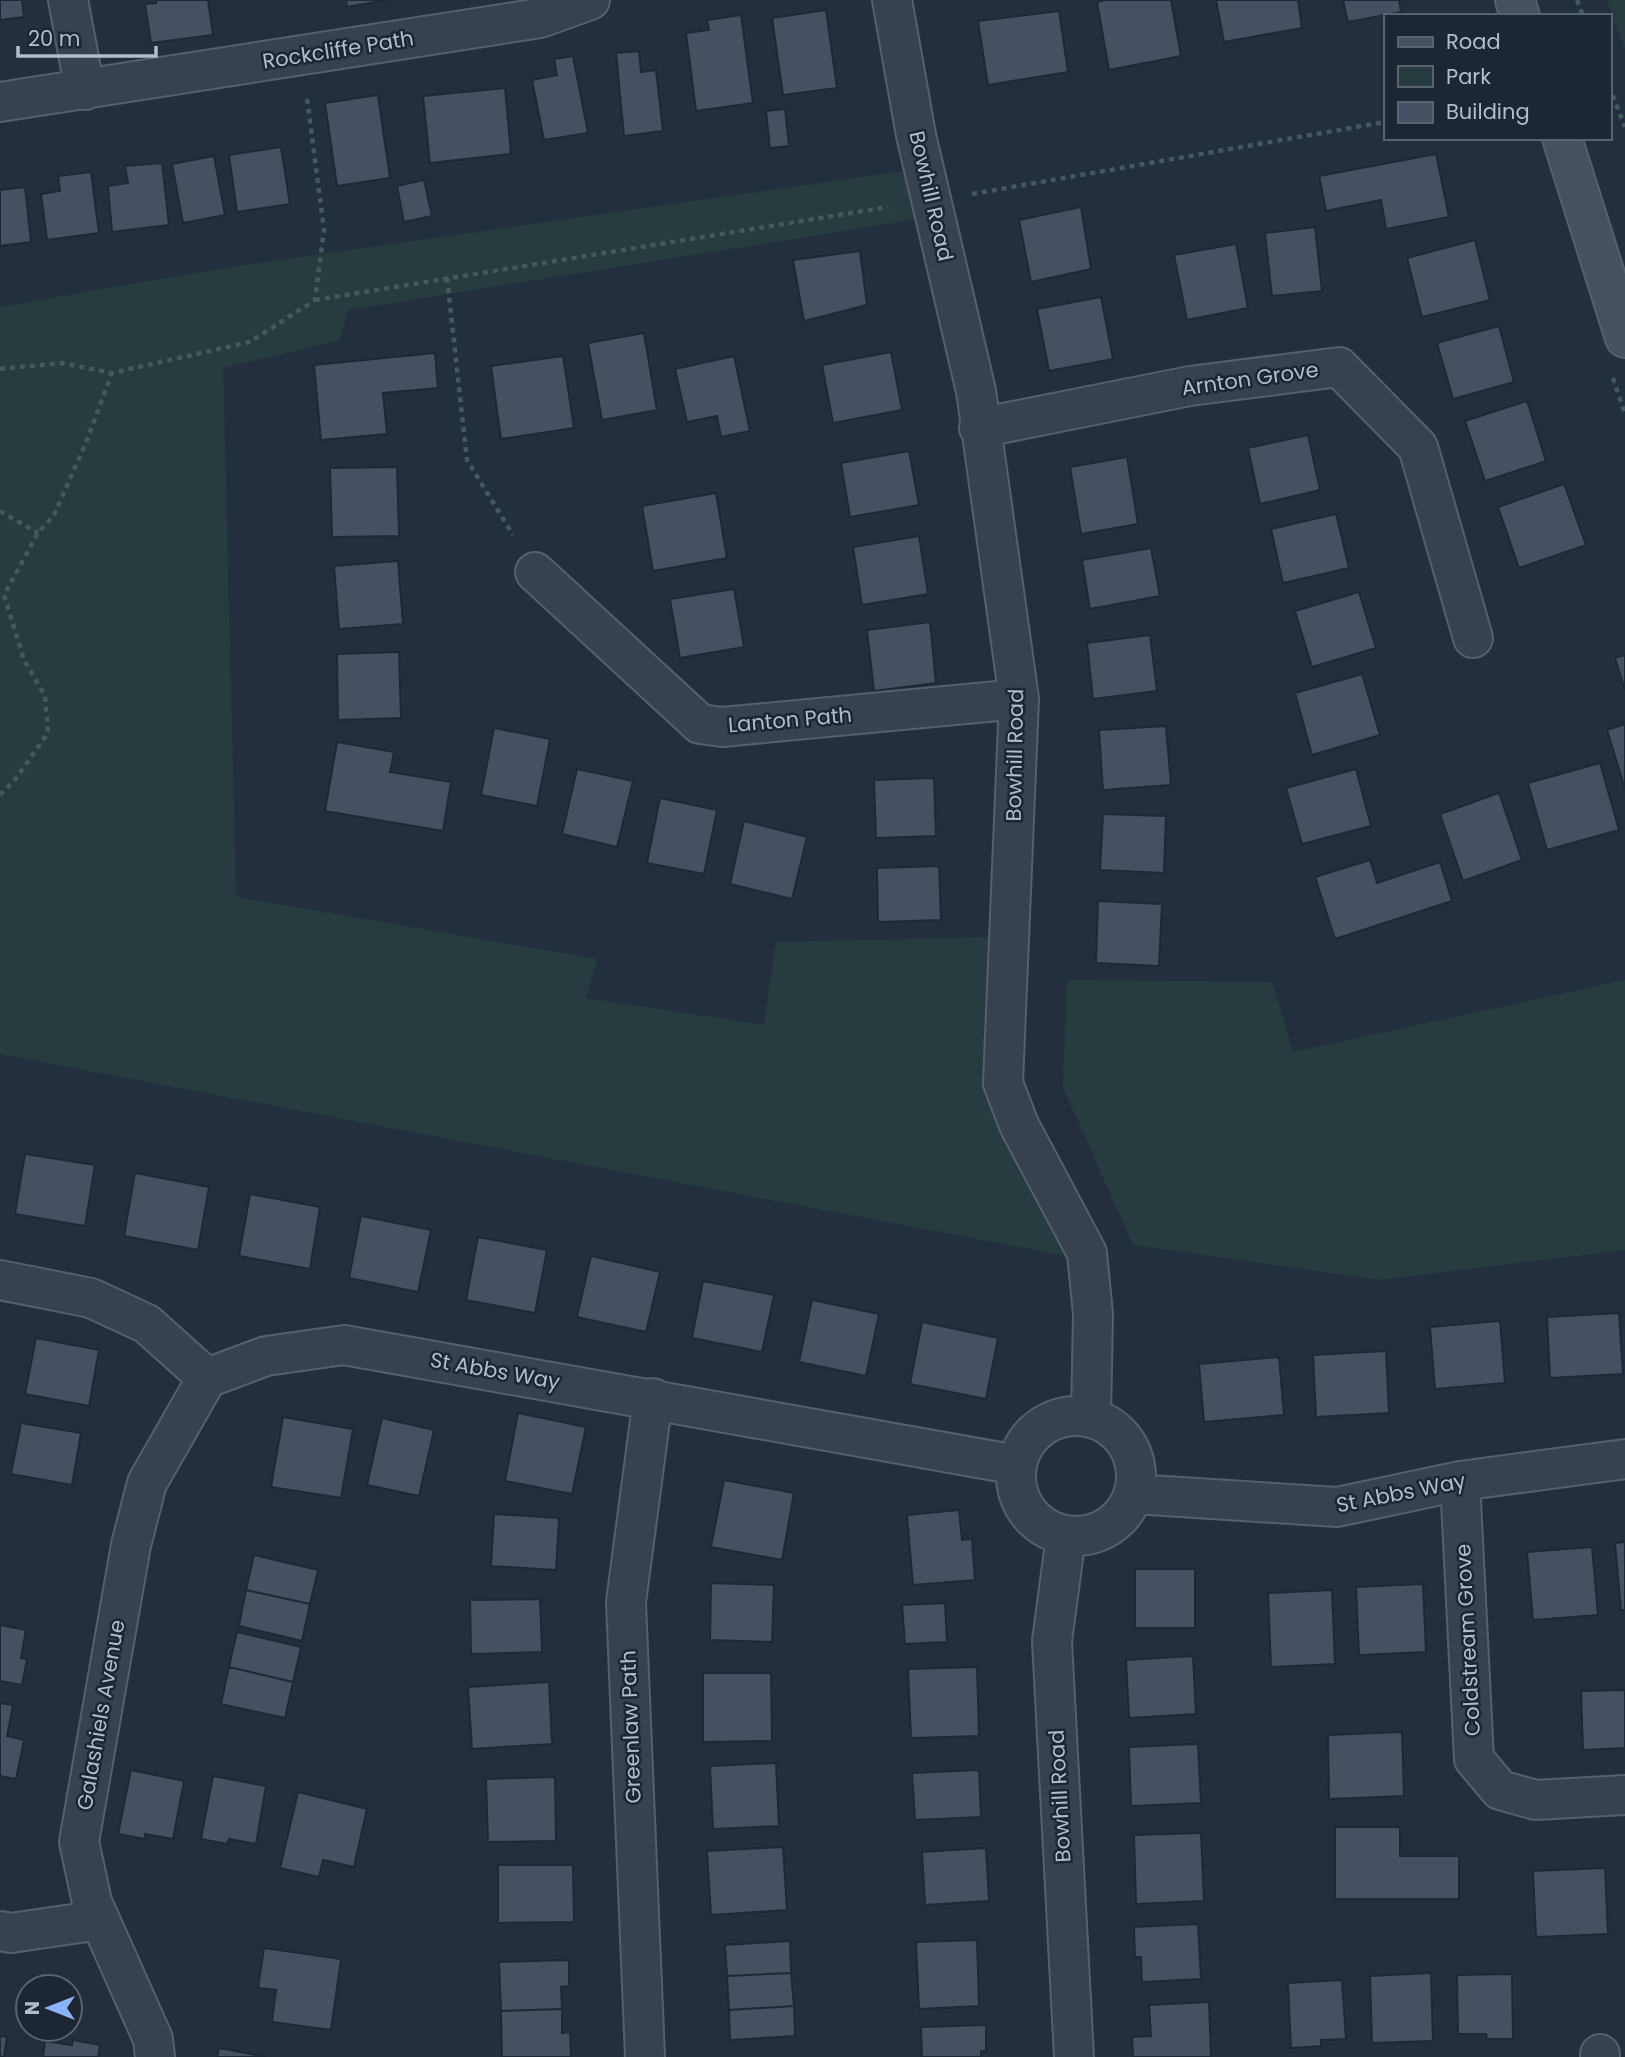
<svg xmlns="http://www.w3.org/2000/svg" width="1625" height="2057" font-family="Poppins,sans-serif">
<rect width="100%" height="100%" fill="#242f3e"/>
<path fill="#263c3f" d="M1607,0h18v49z
M911,170l8,49 -571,91 -8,30 -117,28 13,529 361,62 -11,39 178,27 12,-83 220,-5 -4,149 85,172 -1077,-204v-747l224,-39z
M1067,980l205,2 21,70 332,-72v270l-246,30 -246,-35 -70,-158z"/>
<path fill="#455162" stroke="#1f2835" stroke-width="2" d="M0,0h22l2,17 -24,3z
M156,0h52l5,35 -62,8 -6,-39 11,-1z
M346,0h42l-41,7z
M1105,0h66l10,56 -72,14 -12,-68z
M1216,0h82l4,28 -78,14z
M1343,0h56l2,12 -53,10z
M826,10l11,78 -54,7 -11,-77z
M1059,11l9,61 -80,13 -10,-64z
M741,15l12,88 -57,8 -10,-78 23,-3 -2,-10z
M639,51l2,21 15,-2 7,61 -39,5 -8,-83z
M573,56l15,77 -44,7 -12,-60 25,-5 -3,-16z
M505,88l6,66 -81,9 -7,-67z
M378,95l12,83 -53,8 -12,-83z
M785,109l4,37 -19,2 -4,-37z
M281,147l9,57 -53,8 -8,-57z
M1436,154l13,63 -63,12 -5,-29 -55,11 -7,-35z
M214,156l11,59 -42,8 -11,-59z
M162,163l7,62 -57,7 -4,-46 20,-3 -3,-17z
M91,172l8,61 -52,7 -6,-46 19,-3 -2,-15z
M424,180l8,36 -28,6 -7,-36z
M25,187l6,55 -31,4v-56z
M1081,207l10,62 -60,13 -12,-62z
M1315,227l7,64 -50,5 -7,-63z
M1475,240l15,60 -68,17 -15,-59z
M1236,244l12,64 -61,12 -13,-65z
M860,251l7,54 -63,16 -11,-61z
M1101,297l12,62 -64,12 -12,-62z
M1499,326l15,56 -61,17 -16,-56z
M644,333l13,77 -55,10 -14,-77z
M891,352l11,58 -69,13 -11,-58z
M435,353l3,35 -55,5 4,41 -66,6 -7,-75z
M563,356l11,72 -73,11 -10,-73z
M734,356l16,75 -29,6 -4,-21 -30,6 -12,-53z
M1527,401l19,60 -61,20 -20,-60z
M1308,435l12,55 -60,14 -12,-56z
M909,451l10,54 -69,12 -9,-54z
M1127,457l11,67 -57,10 -11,-67z
M397,467l2,69 -67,1 -2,-69z
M1564,484l22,61 -67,23 -21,-61z
M716,493l11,65 -74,13 -11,-65z
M1336,514l13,54 -66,15 -12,-54z
M919,536l9,58 -66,11 -9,-58z
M1151,548l9,48 -70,13 -8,-49z
M398,561l5,63 -64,5 -5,-63z
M734,589l10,58 -64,11 -10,-59z
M1359,592l17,56 -64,19 -17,-56z
M930,622l6,61 -62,8 -7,-61z
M1150,635l7,56 -64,8 -6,-56z
M399,652l2,66 -63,2 -1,-66z
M1625,655v35l-10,-32z
M1362,674l18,61 -68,20 -17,-62z
M1625,724v65l-18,-59z
M1166,726l5,59 -68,5 -4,-60z
M494,728l56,11 -13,67 -56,-11z
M337,742l57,10 -4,20 61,10 -8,49 -118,-20z
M1600,763l19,67 -72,20 -19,-67z
M577,769l56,12 -16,66 -55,-13z
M1356,769l15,57 -69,18 -16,-56z
M934,778l2,58 -60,2 -2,-58z
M1499,793l23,67 -59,21 -23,-67z
M660,798l57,12 -13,64 -57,-11z
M1103,814l63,2 -2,57 -64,-3z
M744,821l63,16 -15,62 -62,-15z
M1370,860l7,23 63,-21 12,39 -117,38 -20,-62z
M939,866l2,54 -63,2 -1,-54z
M1098,901l64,3 -3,62 -63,-3z
M25,1154l70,11 -10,61 -70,-12z
M135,1173l74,14 -11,63 -74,-14z
M250,1194l70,13 -10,62 -71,-13z
M361,1216l70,14 -13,62 -69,-14z
M478,1237l69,13 -12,63 -69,-13z
M591,1256l69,16 -14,60 -69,-15z
M703,1281l71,14 -12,57 -70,-14z
M812,1300l67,14 -13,62 -67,-14z
M1619,1313l4,61 -73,4 -3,-61z
M1500,1321l5,62 -70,6 -5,-62z
M922,1322l76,16 -12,61 -76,-15z
M36,1338l63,12 -10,56 -64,-12z
M1386,1351l3,62 -73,4 -3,-62z
M1279,1357l5,58 -80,7 -5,-58z
M518,1413l68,14 -14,67 -67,-13z
M283,1417l70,12 -12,69 -70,-11z
M382,1418l52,12 -15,66 -52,-11z
M21,1423l60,10 -9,52 -61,-11z
M724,1480l70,13 -12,67 -71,-13z
M959,1510l3,30 10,-1 3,41 -62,5 -6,-70z
M494,1514l65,4 -3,52 -65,-4z
M1625,1542v68h-4l-6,-67z
M1592,1547l6,68 -65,5 -6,-68z
M254,1555l64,15 -8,34 -64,-14z
M1135,1569h60v59h-60z
M711,1583l63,2 -2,57 -62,-2z
M1423,1584l3,68 -67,3 -3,-68z
M246,1590l64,14 -8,37 -63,-15z
M1332,1590l3,74 -64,3 -3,-74z
M540,1599l2,53 -71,2 -1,-54z
M945,1603l2,39 -42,2 -3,-39z
M0,1625l26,5 -5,28 6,1 -5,26 -22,-4z
M237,1632l64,15 -8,35 -64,-15z
M1193,1656l3,58 -67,4 -3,-58z
M229,1667l64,15 -8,36 -64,-14z
M977,1667l2,69 -68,2 -3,-69z
M703,1673h68l1,68 -69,1z
M549,1682l3,62 -80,5 -4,-62z
M1625,1690v58l-42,2 -2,-59z
M0,1703l13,2 -6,31 17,4 -8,39 -16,-3z
M1402,1732l2,64 -75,3 -1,-64z
M1198,1744l3,59 -70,3 -2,-59z
M776,1763l3,63 -66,3 -3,-63z
M131,1770l53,11 -11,58 -28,-5v5l-27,-5z
M979,1770l2,47 -66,3 -3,-47z
M213,1776l53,10 -10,58 -27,-5 -2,5 -26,-5z
M555,1777l1,64 -68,1 -2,-63z
M298,1792l69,17 -13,58 -31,-7 -4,17 -39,-9z
M1335,1827h65v29h59v43h-124z
M1201,1833l3,68 -68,3 -2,-69z
M783,1847l4,63 -76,5 -4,-64z
M986,1848l3,53 -64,4 -3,-53z
M498,1865h75l1,57 -76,1z
M1605,1868l3,66 -72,3 -3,-66z
M1198,1924l3,55 -59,3 -1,-25h-6l-1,-30z
M977,1940l2,66 -60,3 -3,-67z
M790,1941l1,32 -64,3 -2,-31z
M264,1948l77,11 -10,71 -59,-8 4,-32 -18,-2z
M569,1960v26l-8,1 1,22 -61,2 -2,-49z
M791,1973l3,33 -65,4 -2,-34z
M1431,1973l2,68 -61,2 -2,-67z
M1512,1974l1,65h-26l-1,-5h-28l-1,-59z
M1342,1980l4,59 -25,1v6l-30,2 -3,-65z
M1209,2002l2,55h-78l-1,-20 19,-1 -2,-31z
M794,2006l1,30 -65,4 -1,-30z
M562,2009v24l8,-1 1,25h-69l-1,-46z
M986,2025v26h-5v6h-59l-1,-30z
M0,2036l7,1 -3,20h-4z
M73,2040l27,5 -2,12h-55l2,-16 27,4z
M219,2048l47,9h-49z"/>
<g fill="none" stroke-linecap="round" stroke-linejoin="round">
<g stroke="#565f6c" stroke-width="42">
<path id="minor" d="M68,0l17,90
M892,0l24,135 60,256 43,308 -16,384 16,42 68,128 6,61 -2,104
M0,102l540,-84 50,-18
M979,428l211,-42 149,-19 79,80 55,191
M535,572l165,152 22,3 297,-28
M0,1280l91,18 56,26 60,54 59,-22 78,-11 673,120
M1016 1476a60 60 0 1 1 120 0a60 60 0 1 1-120 0Z
M1460,1481l14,278 26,31 36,10 89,-5
M1134,1494l203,13 123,-26 165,-22
M1066,1536l-14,105 22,416
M0,1931l11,2 89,-13
M1600,2054v3
M155,2057l-2,-18 -61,-137 -13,-60 52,-297 16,-62 60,-105
M645,2057l-19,-455 27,-204"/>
</g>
<g stroke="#565f6c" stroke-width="42">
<path id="secondary" d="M1515,0l5,16
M1562,138l63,200"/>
</g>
<path stroke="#44595c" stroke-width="4.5" stroke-dasharray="5 5" stroke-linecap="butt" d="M1577,0l6,16
M1609,86l16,41
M972,194l413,-72
M447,278l20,182 46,75
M315,300l573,-93
M0,369l62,-6 50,10 138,-31 65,-42 9,-70 -17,-132
M1613,378l12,36
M0,511l38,22
M0,795l14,-14 34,-48 -3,-37 -21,-36 -20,-65 34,-62 16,-18 33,-75 25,-67"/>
<use href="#minor" stroke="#38414e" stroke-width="38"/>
<use href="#secondary" stroke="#465061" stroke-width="38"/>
</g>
<g text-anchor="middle" stroke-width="5" stroke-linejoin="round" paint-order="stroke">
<g font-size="21" fill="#b4bcc9" stroke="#1d2633">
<text transform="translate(338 50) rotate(-9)" y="7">Rockcliffe Path</text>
<text transform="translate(931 196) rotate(77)" y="7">Bowhill Road</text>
<text transform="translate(1250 379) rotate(-8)" y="7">Arnton Grove</text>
<text transform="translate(790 720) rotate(-5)" y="7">Lanton Path</text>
<text transform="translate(1015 755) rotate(-89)" y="7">Bowhill Road</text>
<text transform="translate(495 1371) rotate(10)" y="7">St Abbs Way</text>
<text transform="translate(1401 1493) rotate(-11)" y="7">St Abbs Way</text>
<text transform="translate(1468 1640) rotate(-93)" y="7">Coldstream Grove</text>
<text transform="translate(101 1715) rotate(-80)" y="7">Galashiels Avenue</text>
<text transform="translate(631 1727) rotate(-92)" y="7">Greenlaw Path</text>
<text transform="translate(1060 1796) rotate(-93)" y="7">Bowhill Road</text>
</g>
</g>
<rect x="1384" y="14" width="228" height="126" fill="#1d2633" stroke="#59626f" stroke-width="2"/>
<rect x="1398" y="37" width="35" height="10" fill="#465061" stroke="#59626f" stroke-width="2"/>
<text x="1446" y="49" font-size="21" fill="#b4bcc9">Road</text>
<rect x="1398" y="66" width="35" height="21" fill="#263c3f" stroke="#59626f" stroke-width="2"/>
<text x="1446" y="84" font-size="21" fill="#b4bcc9">Park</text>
<rect x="1398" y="102" width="35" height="21" fill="#455162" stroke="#59626f" stroke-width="2"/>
<text x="1446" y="119" font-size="21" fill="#b4bcc9">Building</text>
<g transform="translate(49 2008) rotate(270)"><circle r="33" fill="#1d2633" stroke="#59626f" stroke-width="2"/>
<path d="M0-5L12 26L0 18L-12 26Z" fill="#8ab4f8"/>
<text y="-10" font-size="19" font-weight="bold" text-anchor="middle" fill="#b4bcc9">N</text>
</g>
<path d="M18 46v10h138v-10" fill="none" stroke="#b4bcc9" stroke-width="3.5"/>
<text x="28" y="46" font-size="21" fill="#b4bcc9" stroke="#1d2633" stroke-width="5" paint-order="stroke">20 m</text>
</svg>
